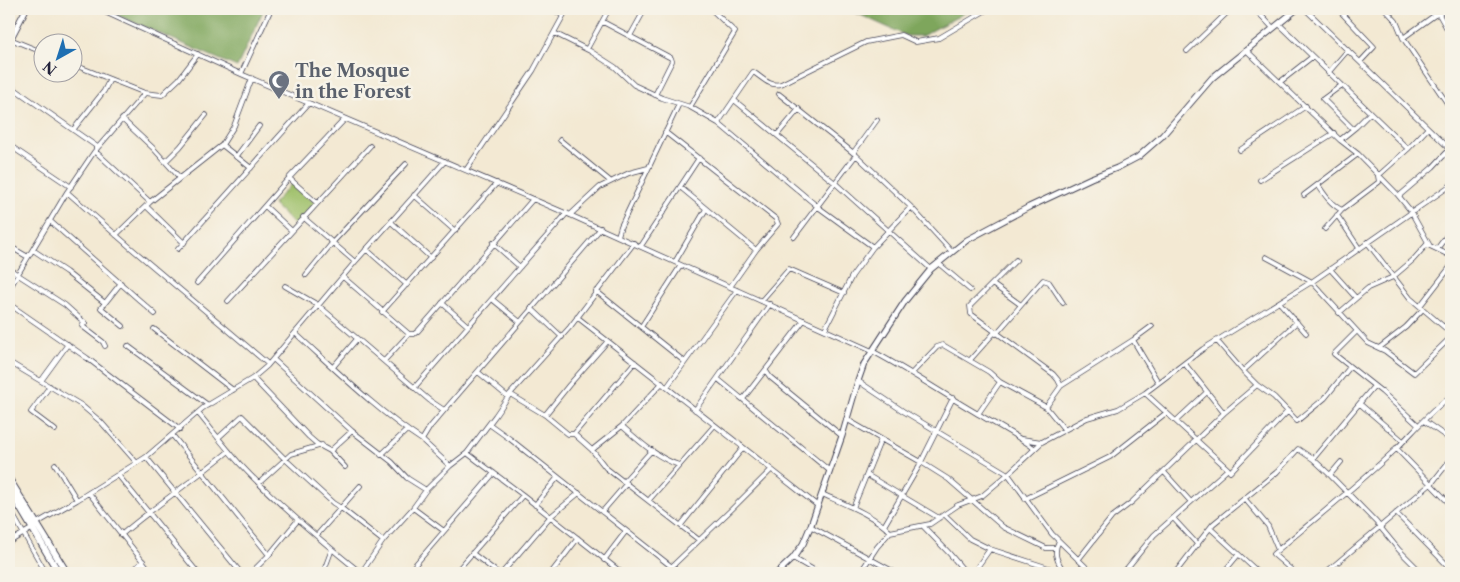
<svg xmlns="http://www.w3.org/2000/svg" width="1460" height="582" font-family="'Libre Caslon Text',serif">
<rect width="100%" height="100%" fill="#f7f3e8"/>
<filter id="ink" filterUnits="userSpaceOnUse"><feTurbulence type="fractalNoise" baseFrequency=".02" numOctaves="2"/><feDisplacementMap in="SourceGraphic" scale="10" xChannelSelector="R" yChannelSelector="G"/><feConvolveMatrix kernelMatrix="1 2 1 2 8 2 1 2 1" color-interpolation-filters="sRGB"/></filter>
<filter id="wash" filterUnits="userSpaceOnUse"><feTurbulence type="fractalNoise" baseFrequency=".0096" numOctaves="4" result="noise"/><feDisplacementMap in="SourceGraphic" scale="20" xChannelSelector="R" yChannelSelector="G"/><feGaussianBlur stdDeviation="1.12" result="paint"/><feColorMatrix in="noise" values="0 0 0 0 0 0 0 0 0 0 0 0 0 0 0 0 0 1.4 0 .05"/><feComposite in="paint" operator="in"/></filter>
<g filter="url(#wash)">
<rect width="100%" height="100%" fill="#f3e9d3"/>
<path fill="#9dbf68" stroke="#607052" d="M292,183l23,20 -20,22 -22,-21z"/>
<path fill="#7ea65c" stroke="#50644c" d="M103,9h161l-27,58z
M847,9h125l-50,27h-15z"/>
</g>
<g filter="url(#ink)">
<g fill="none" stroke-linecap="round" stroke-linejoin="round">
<g stroke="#414052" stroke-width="5.5">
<path id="minor" d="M98,9l143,65 329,141 302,136c36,19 70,42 106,63 19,11 38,21 56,34
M553,9l10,7
M1255,9l18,19
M1305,9l146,141
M1338,9l36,38 -14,15
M1385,9l11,12 7,17 48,71
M1436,9l15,27
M603,22l68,36 1,3 -17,34
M1279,24l129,125
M554,33l36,18 25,16 19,18 28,13 28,9 28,16 100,84 55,40
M630,36l15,-27
M1403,38l32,-23 4,-1 7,-5
M10,39l32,13
M587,49l22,-40
M1246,50l94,90 18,14 39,40 13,16 20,36 21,10
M1187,51l44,-42
M72,64l73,29 17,2 17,-16 19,-25
M1328,73l20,-23
M241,74l30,-65
M1280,82l32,-25
M9,85l87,61v6l54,50
M1342,85l-19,14 30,30
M779,94l77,61 55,52 41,45
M734,100l101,83 96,86
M690,107l45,-75 -24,-23
M122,119l31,29 27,30
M718,123l35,-51c9,5 16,15 28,12l85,-42 35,-7 15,7 23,-4 49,-29
M73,130l31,-39 6,-12
M665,132l111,87 2,5 -22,26 -26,37
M777,135l22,-26
M560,140l50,41
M1340,140l16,-13 14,-14
M9,145l62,42
M222,145l29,23
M1240,150l66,-44
M853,153l24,-33
M236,157l23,-31
M166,161l14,-14 26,-32
M466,170l67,-99 34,-62
M289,178l28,25
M1260,180l74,-47
M1318,185c6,9 13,20 24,25
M680,187l76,63
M67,192l64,56 137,116
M414,195l41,36
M1304,195l54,-41
M1399,196l34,-29 17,-18
M146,206l38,37
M265,206l27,25
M570,215l30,-28 29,-14 19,-5
M1337,215l22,33
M303,217l52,45
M50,221l105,93
M391,222l40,36
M1325,229l17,-19 37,-28 -1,-6 30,-27 20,-21
M116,235l34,-33 72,-57 12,-19 18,-48
M618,236l3,-10 58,-122
M794,237l62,-82
M1367,242l43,56 41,35
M493,243l27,24
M9,246l19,11
M641,246l58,-88
M178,249l131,-146
M366,249l41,36
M1437,249l14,-19
M33,250l33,22 39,31 -4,5 22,18
M1266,257l46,25 56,61 17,8 29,22 37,-36
M1016,260l-46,46 1,8 82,60 5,6 3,6
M675,262l31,-53
M938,263l32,27
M9,269l56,36 20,18 -3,3 21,16 2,4
M1330,269l26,29
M306,275l27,-33 73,-78
M343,277l66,57
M197,283l92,-105 56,-59
M992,284l29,21
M285,286l33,19 111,95 15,10
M9,289l58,-97 27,-40 51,-59
M596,291l89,71
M492,299l28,23
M228,301l142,-155
M761,301l28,-32 55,24
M1279,302l27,31
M105,303l16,-20
M442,303l26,23
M9,304l78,54 93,71
M1420,306l31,-40
M531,308l31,29
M382,312l115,-129
M1339,313l29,-25 25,-11 20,-17 15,-17
M577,317l241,189
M641,327l40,-62
M1445,327l6,-8
M154,329l79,61
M825,329l27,-53 21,-29 38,-40
M1357,331l-23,23 48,38 36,33
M295,333c41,37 81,77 127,107
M996,334l47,-54 6,2 14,21
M1133,340l25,42
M1217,341l26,30 14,14 17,12 23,24 28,-23 25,-31
M128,346l80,59
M1379,348l27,-21 17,-18
M273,359l79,72 40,31 15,16 19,12
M970,360l24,-27
M384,361l25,-27h5l4,-3 115,-132
M9,362l72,43 20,17 35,40
M1185,364l39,49
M333,367l24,-28
M766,371l4,6 72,59
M1243,371l54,-49
M478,372l30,25
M912,373l25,-26 6,-2 46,27 11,10 46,25 18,22
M253,378l56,59 8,7 13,7 15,16
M718,379l112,92
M41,381l27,-37
M858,381l45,30 105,63 44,60 40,39
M50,386l-19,26 24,18
M667,387l70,-97
M414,388l153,-175
M510,394l35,21 23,19h6l18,16 14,18 93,72
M743,399l61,-79
M1360,404l43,37
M1046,407l15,-21 72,-46 19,-14
M695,410l75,-106
M198,413c14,17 27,34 41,50 37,40 80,76 122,110
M978,414l22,-32
M545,415l24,-30 38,-43
M846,419l75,43 27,17 55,48 43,21h9
M1176,421l31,-29
M1424,421l27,19
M489,424l21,15 162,128
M622,426c17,15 35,32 57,39
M574,434l61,-72
M173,436l96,119
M218,438l24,-22 43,43 48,44 8,5 42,33
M1022,439l20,3
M1396,448l55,57
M592,450l30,-24 40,-43
M330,451l22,-20
M467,453l56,42 99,78
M381,455l26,-25
M146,457l95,116
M1313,459l61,-73
M55,464l22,36
M450,466l-28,-26 8,-13 171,-199
M1164,472l27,30
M1230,472l58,-61
M118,475l80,98
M867,475l72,43
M1330,475l11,-13
M624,481l28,-31
M259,483l32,-29 31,-9
M89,493l63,80
M822,494c20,9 54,22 68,38
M1244,498l24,28 10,24
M1025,499l85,-42 56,-44
M649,500l65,-74
M535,505l23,-28
M9,508l37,65
M413,508l31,23
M853,508l28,-69
M602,512l25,-29
M1396,513l55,56
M945,515l25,24 20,10 65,21
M1173,518l25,27
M37,523l40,-23 69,-43 57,-49 50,-30 14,-12 88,-104 90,-101
M681,525l62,-77
M810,526l86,47
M884,526l35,-60 34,-68
M923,526l26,27 17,20
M1210,528l49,45
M121,535c35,-30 73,-55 108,-84
M317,535l43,-49
M1059,541c-7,12 -1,22 6,32
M9,542l24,-14
M472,553l26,20
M793,558l26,15
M604,560l22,-29
M1078,560l34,-43 20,-15 92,-89 33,-28
M131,573l12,-12
M251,573l18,-18 29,-35
M323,573l9,-24
M361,573l22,-32 30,-33 13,-18 24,-24 17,-13 28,-37 15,-22 60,-67 64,-84
M408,573l86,-100
M455,573l68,-78
M502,573l48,-56 29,-24
M551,573l27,-35
M665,573l67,-64 39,-39
M860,573l17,-26 13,-15 40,-8 28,-19 24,-9 26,-22 34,-32 45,-24 31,-9 27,-16 58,-44 110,-68 138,-96
M973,573l17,-24
M1123,573l31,-38 74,-66 -83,-76
M1175,573l38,-49 64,-52 21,-23 15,10 16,15 47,48 23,28 23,23
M1223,573l15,-18
M1295,573l-22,-19c42,-35 84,-68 123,-105 18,-18 34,-38 55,-53
M1325,573l107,-90 19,-24"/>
</g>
<g stroke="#414052" stroke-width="7">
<path id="tertiary" d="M9,42l17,-33
M777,573l16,-15 10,-14 8,-19 31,-89 16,-55 6,-17 41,-63 26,-32 36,-29 62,-33 62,-29 26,-10 21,-11 24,-21 50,-58 85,-69"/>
</g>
<g stroke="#414052" stroke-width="8">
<path id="primary" d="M9,479l58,94
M9,489l50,84"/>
</g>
<use href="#minor" stroke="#fff" stroke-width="4"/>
<use href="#tertiary" stroke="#fff" stroke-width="5"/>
<use href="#primary" stroke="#fff" stroke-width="6"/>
</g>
</g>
<defs>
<g id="mosque-pin" transform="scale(1.125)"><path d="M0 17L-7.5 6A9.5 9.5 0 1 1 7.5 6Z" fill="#6b7280" stroke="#f7f3e8"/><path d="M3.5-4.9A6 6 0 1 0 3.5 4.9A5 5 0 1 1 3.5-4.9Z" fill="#fff"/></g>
</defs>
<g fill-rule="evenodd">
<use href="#mosque-pin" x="279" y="81"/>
</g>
<g text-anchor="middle" stroke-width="5" stroke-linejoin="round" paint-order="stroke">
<g font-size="18" font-weight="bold" fill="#5b616d" stroke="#f7f3e8" text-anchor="start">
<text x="295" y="77">The Mosque<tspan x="295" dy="21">in the Forest</tspan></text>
</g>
</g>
<rect width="1460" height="582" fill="none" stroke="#f7f3e8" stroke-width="30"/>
<g transform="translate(58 58) rotate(219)"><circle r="24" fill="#f7f3e8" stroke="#a29fa3"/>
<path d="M0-4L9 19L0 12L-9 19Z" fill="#1f6fb2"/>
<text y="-8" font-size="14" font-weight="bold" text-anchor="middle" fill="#22223b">N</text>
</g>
</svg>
